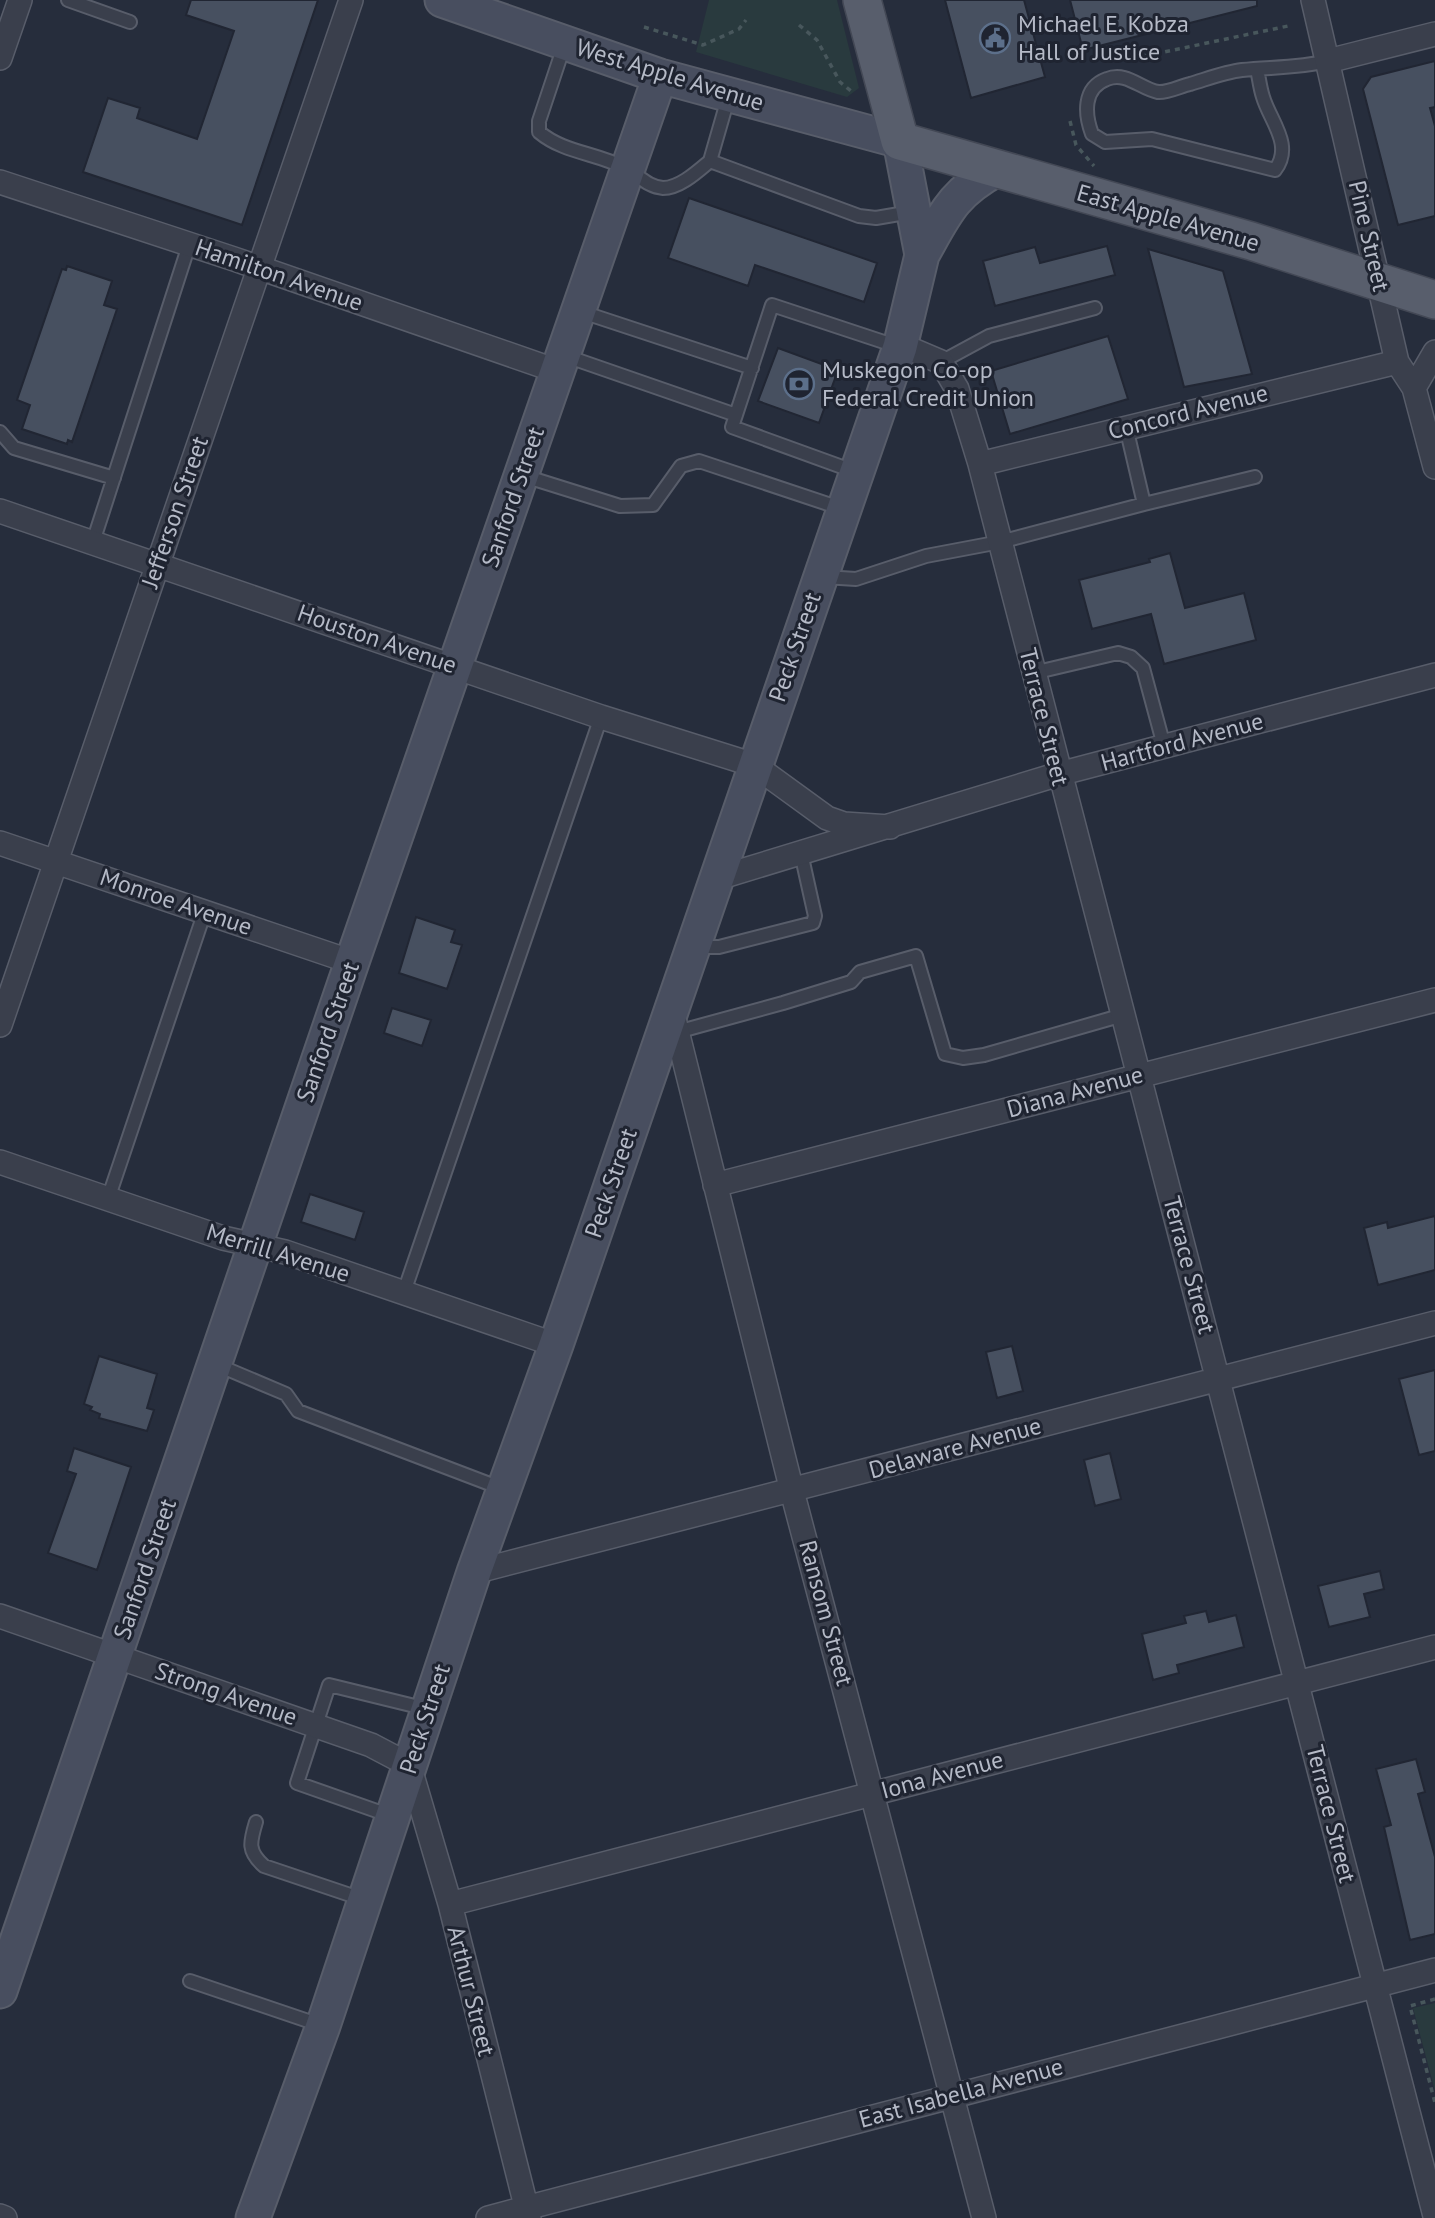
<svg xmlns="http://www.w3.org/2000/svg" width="1435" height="2218" font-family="'PT Sans',sans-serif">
<rect width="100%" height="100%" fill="#262d3c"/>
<path fill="#293a3e" d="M709,0h128l22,88 -12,9 -151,-45z
M1435,2003v88l-22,-83z"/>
<path fill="#475060" stroke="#212633" stroke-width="2" d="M191,0h127l-76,225 -159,-53 25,-74 32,10 -3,10 60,21 37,-108 -48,-16z
M945,0h79l21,77 -74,21z
M1070,0h187v6l-174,44z
M1435,61v46l-5,1 5,18v90l-37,9 -35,-136 8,-12z
M689,198l188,65 -13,39 -109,-37 -7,21 -80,-28z
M1107,246l8,29 -120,31 -12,-45 52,-14 5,16z
M1148,249l75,22 29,103 -68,13z
M67,266l45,15 -8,24 13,4 -45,133 -4,-2 -1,4 -45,-15 8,-24 -13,-5 45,-131 4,1z
M1108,336l20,63 -118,35 -19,-63z
M778,348l60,22 -19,53 -61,-22z
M1170,553l15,55 59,-15 12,47 -92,24 -13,-50 -59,15 -13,-49 71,-18 -1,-3z
M416,917l39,13 -4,12 11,3 -15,44 -48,-16z
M392,1008l39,12 -9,26 -38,-13z
M310,1194l54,18 -9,28 -54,-18z
M1435,1216v54l-57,15 -14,-57 23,-6 1,6z
M1012,1346l11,45 -26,7 -11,-46z
M99,1356l58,18 -10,34 7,2 -7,21 -48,-13 1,-4 -10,-4 2,-3 -8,-3z
M1435,1370v81l-16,4 -20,-76z
M74,1448l57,19 -34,103 -49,-17 28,-79 -9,-3z
M1110,1453l11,46 -26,7 -11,-46z
M1380,1571l4,18 -20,5 6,23 -41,10 -11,-41z
M1206,1611l3,11 27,-7 8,32 -67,18 2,8 -26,7 -11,-46 44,-11 -2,-7z
M1416,1759l9,33 -7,2 17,63v77l-25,6 -26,-113 7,-2 -15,-56z"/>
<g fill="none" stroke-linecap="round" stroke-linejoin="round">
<g stroke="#585d6a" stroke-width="16">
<path id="lane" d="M68,0l62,22
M565,43l-26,78v11c25,21 58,21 86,36 13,6 22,19 38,20 17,0 35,-17 47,-27
M1257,69c2,9 3,19 6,28 7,24 31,48 12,73l-123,-31 -47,3 -13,-8c-7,-19 -10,-46 15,-55 19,-8 34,10 51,13 9,1 23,-6 32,-8 17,-5 35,-12 52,-14 29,-3 57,-2 86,-9
M729,95l-19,66 149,55 17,2 35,-6
M579,311l173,57
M563,355l173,60
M941,362l48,-26 106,-28
M0,432l14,16 100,30
M856,472l-124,-45 40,-122 127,42
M521,475l99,31 33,-1 28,-39 18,-5 144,48
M1144,504l111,-27
M93,542l96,-297
M824,577l32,2 70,-23 74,-14 144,-38 -18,-77
M1033,673l85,-20 13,4 12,11 21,78
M694,947h25l94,-24 2,-7 -14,-63
M677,1032l106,-29 68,-21 9,-10 56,-16 29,98 18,4 21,-3 139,-40
M108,1199l97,-288
M404,1292l197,-575
M215,1364l71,30 12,17 205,78
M391,1816l-94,-33 32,-98 98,24
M256,1822c-6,20 -9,29 8,44l101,34
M190,1981l133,45"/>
</g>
<g stroke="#585d6a" stroke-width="26">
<path id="street" d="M1313,0l84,362 17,26 21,79
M0,58l20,-58
M1328,61l107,-27
M0,182l234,77 323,112
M901,345l40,17 16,27 23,75 455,1752
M1414,388l21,-36
M980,464l417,-102
M0,511l601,206 153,48 73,53 17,6 46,3
M0,843l352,119
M718,878l341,-104 376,-99
M672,1011l120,480 192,727
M0,1025l351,-1025
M0,1162l223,76 62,14 271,93
M715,1185l720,-185
M474,1572l961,-249
M0,1616l371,129 38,20 41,139 79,314
M450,1904l985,-257
M0,2216l5,2
M488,2218l947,-248"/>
</g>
<g stroke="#585d6a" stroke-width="37">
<path id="secondary" d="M922,255c24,-43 31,-62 75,-86
M0,1991l352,-1029 308,-886
M253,2218l70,-192 151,-454 82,-227 344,-998 22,-92 -22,-114 -240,-65 -218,-76"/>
</g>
<g stroke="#434855" stroke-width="40">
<path id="primary" d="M862,0l38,141 351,100 184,59"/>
</g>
<path stroke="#48575c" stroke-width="3.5" stroke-dasharray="5 5" stroke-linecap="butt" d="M799,25l18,15 23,42 11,9
M644,27l59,18 36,-16 7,-9
M1126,60l162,-34
M1070,121l6,24 18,21
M1435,1999l-25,7 25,97"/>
<use href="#lane" stroke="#3a3f4c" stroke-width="12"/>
<use href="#street" stroke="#3a3f4c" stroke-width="23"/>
<use href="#secondary" stroke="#484e5f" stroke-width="33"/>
<use href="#primary" stroke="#585e6c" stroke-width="37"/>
</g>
<defs>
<g id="civic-ring" transform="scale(1.575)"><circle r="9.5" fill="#1f2431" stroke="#5c6f8a" stroke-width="1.5"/><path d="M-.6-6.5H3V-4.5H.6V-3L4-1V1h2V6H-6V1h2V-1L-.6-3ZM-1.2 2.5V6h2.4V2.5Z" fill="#5c6f8a"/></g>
<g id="bank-ring" transform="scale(1.575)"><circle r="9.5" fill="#1f2431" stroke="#5c6f8a" stroke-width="1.5"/><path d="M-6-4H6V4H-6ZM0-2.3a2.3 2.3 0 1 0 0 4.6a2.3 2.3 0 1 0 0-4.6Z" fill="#5c6f8a"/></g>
</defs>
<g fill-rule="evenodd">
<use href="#civic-ring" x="995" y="38"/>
<use href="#bank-ring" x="799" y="384"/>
</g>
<g text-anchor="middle" stroke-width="6" stroke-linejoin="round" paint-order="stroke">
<g font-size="24" fill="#b5bac7" stroke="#1f2431" text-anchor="start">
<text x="1018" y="32">Michael E. Kobza<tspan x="1018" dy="28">Hall of Justice</tspan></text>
<text x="822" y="378">Muskegon Co-op<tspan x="822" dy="28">Federal Credit Union</tspan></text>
</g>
<g font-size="24" fill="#b5bac7" stroke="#1f2431">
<text transform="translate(670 75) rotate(17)" y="8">West Apple Avenue</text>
<text transform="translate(1168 218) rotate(16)" y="8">East Apple Avenue</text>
<text transform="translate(1369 236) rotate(77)" y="8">Pine Street</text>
<text transform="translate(279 275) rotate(19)" y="8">Hamilton Avenue</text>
<text transform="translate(1188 412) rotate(-14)" y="8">Concord Avenue</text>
<text transform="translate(513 497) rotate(-71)" y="8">Sanford Street</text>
<text transform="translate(175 512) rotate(-71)" y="8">Jefferson Street</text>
<text transform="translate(377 639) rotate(19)" y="8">Houston Avenue</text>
<text transform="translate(795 647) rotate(-71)" y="8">Peck Street</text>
<text transform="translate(1044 717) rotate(76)" y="8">Terrace Street</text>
<text transform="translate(1182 742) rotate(-15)" y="8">Hartford Avenue</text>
<text transform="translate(176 902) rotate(19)" y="8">Monroe Avenue</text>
<text transform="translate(328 1032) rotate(-71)" y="8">Sanford Street</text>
<text transform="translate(1075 1092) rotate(-15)" y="8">Diana Avenue</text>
<text transform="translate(611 1183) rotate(-71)" y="8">Peck Street</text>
<text transform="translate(278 1253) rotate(17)" y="8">Merrill Avenue</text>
<text transform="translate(1189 1265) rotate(75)" y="8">Terrace Street</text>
<text transform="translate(955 1448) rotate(-15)" y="8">Delaware Avenue</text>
<text transform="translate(145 1569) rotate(-71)" y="8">Sanford Street</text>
<text transform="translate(826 1613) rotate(75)" y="8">Ransom Street</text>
<text transform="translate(226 1694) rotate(19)" y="8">Strong Avenue</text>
<text transform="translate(425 1719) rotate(-72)" y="8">Peck Street</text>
<text transform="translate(942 1775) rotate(-15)" y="8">Iona Avenue</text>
<text transform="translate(1331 1814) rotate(76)" y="8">Terrace Street</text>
<text transform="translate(471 1991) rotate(76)" y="8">Arthur Street</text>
<text transform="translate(961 2093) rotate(-15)" y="8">East Isabella Avenue</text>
</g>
</g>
</svg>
